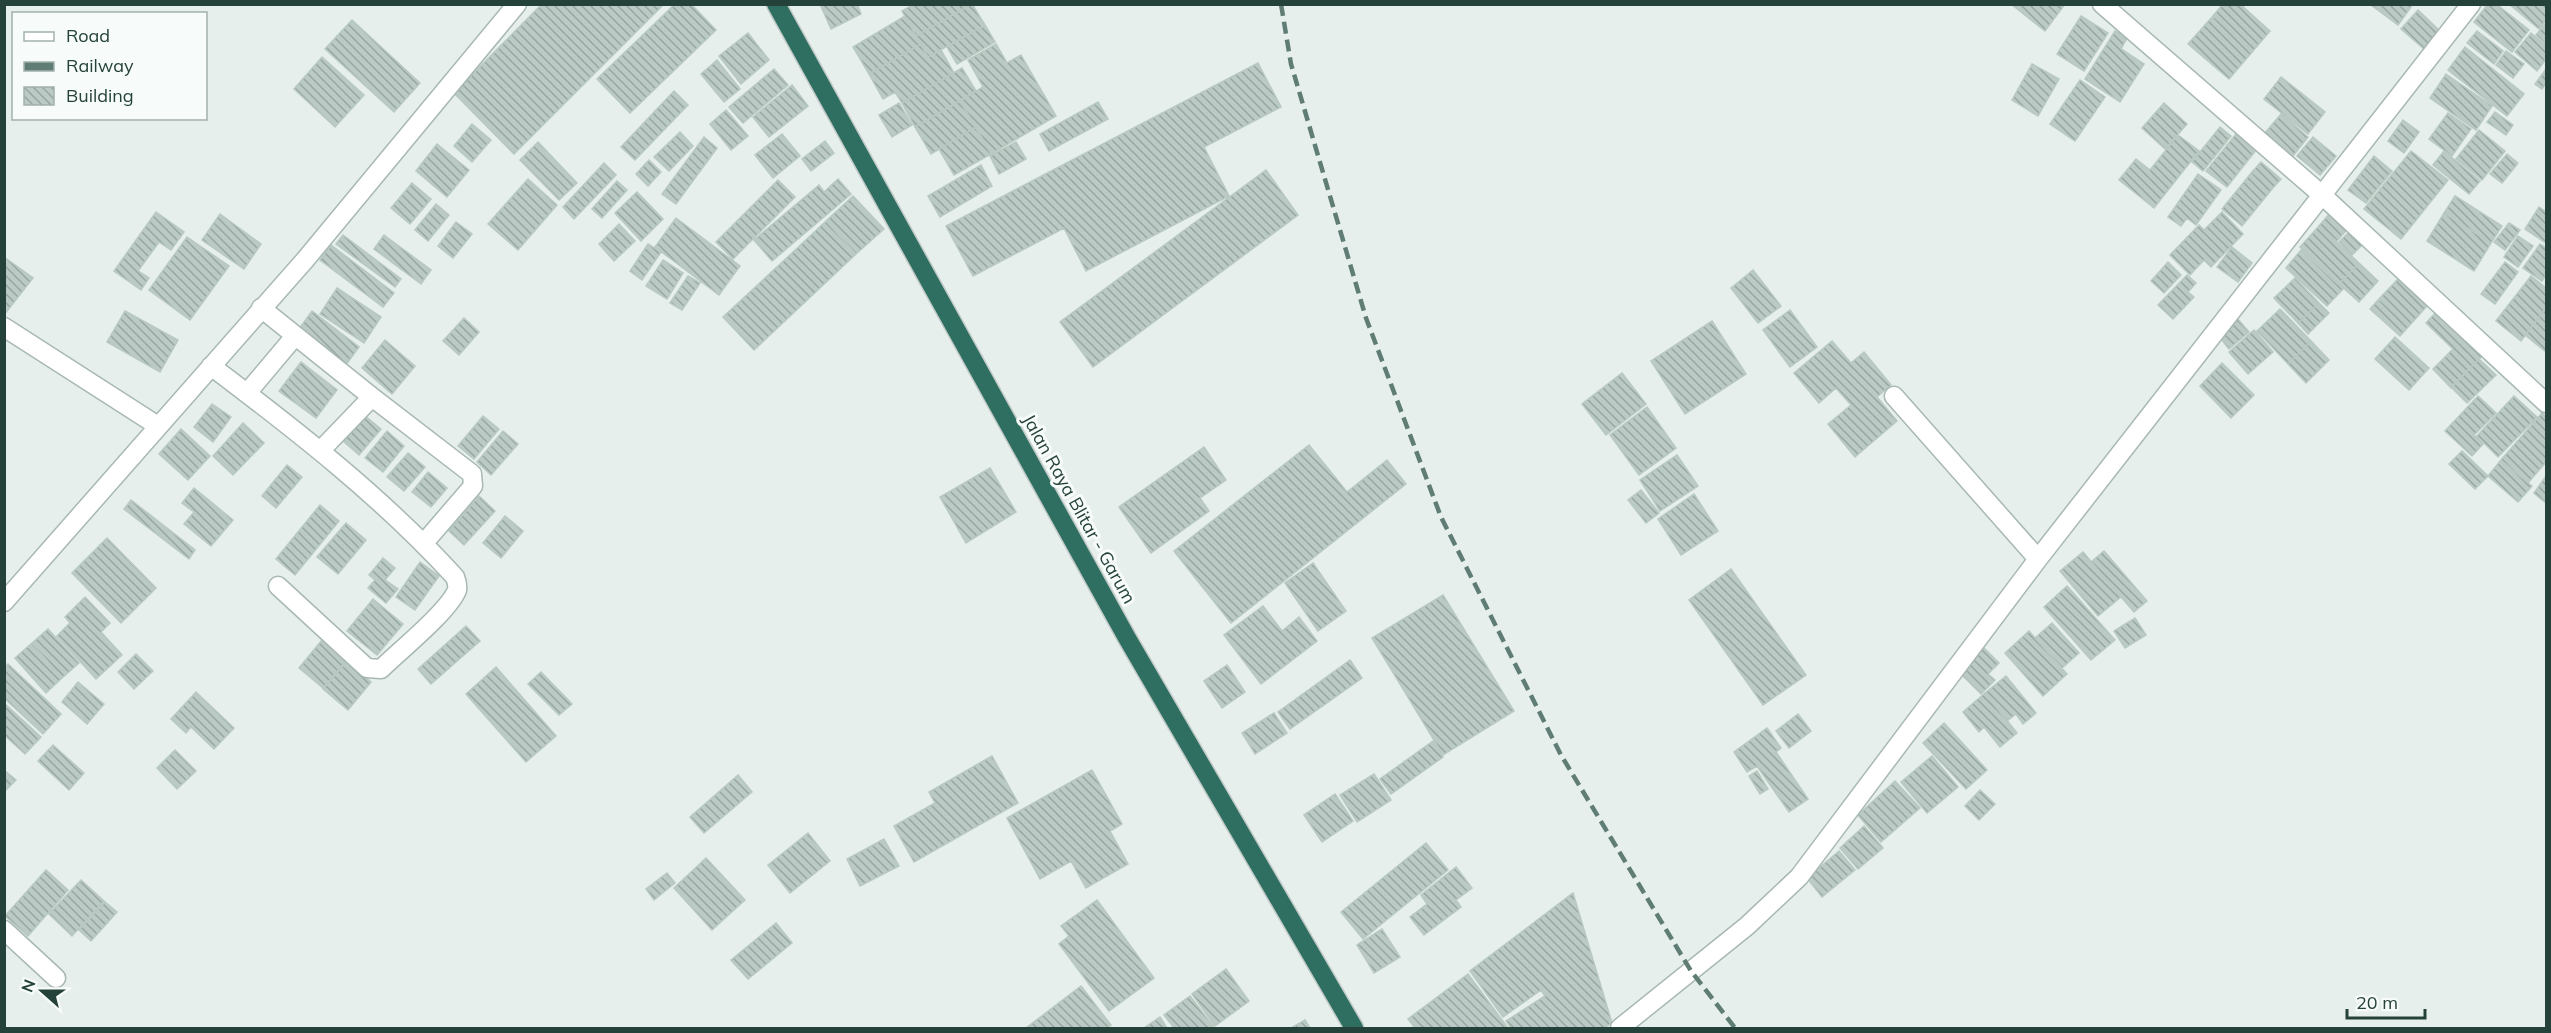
<svg xmlns="http://www.w3.org/2000/svg" width="2551" height="1033" font-family="Mulish,sans-serif">
<defs>
<pattern id="building-back-hatch" width="6" height="6" patternUnits="userSpaceOnUse" patternTransform="scale(1.5)"><rect width="6" height="6" fill="#bbcac4"/><path d="M-1 5l2 2M0 0l6 6M5-1l2 2" fill="none" stroke="#98a6a0"/></pattern>
</defs>
<rect width="100%" height="100%" fill="#e6efeb"/>
<path fill="url(#building-back-hatch)" stroke="#b8c9c2" stroke-width="1.5" d="M542,4h122l-150,150 -60,-61z
M675,4h16l25,26 -86,83 -33,-34z
M820,4h37l4,10 -30,15z
M914,4h58l-56,32 -14,-25z
M972,4l13,21 -57,32 -12,-21z
M2011,4h54l-20,27z
M2223,4h17l30,27 -17,20 -40,-35z
M2409,4l2,3 -13,18 -27,-20z
M2488,4h8l33,26 -17,22 -38,-30z
M2509,4h37v16l-7,9z
M2418,10l22,21 -16,18 -23,-20z
M905,16l16,28 -52,30 -16,-27z
M2081,16l27,17 -24,38 -27,-17z
M2213,16l40,35 -24,28 -41,-35z
M352,20l68,63 -26,29 -69,-63z
M2546,23v21l-10,-9z
M985,25l10,17 -38,22 -10,-17z
M2115,31l12,7 -6,11 23,15 -24,38 -35,-23z
M2477,31l26,20 -9,13 -27,-21z
M748,33l21,27 -28,24 -22,-28z
M2531,33l15,13v13l-9,12 -22,-19z
M921,44l7,13 13,-7 13,23 -52,30 -7,-11 -12,7 -14,-25z
M996,44l11,19 14,-8 35,61 -65,38 -31,-53 23,-14 -15,-27z
M2465,47l59,47 -17,22 -59,-46z
M2506,51l18,13 -11,14 -17,-13z
M322,57l42,38 -29,32 -41,-38z
M717,60l23,29 -16,13 -23,-28z
M1258,63l23,44 -77,40 25,49 -143,75 -22,-43 -91,48 -27,-50z
M2032,64l27,15 -21,37 -26,-16z
M962,68l14,23 -61,36 -13,-24z
M774,69l14,16 -45,38 -14,-16z
M2546,69v14l-4,6 -7,-5z
M2446,74l46,32 -16,24 -46,-32z
M2281,77l44,35 -17,22 -44,-35z
M2080,80l25,17 -30,44 -25,-17z
M792,85l16,21 -39,31 -16,-20z
M674,91l14,14 -53,55 -14,-13z
M960,101l16,26 -45,27 -16,-27z
M1098,102l10,17 -59,32 -9,-17z
M899,103l13,22 -20,12 -13,-22z
M2164,103l23,21 -22,25 -23,-21z
M726,110l22,26 -17,14 -21,-26z
M2495,112l18,13 -7,10 -19,-13z
M2448,113l23,16 -19,27 -23,-17z
M2281,114l27,23 -15,19 -28,-23z
M2403,120l16,12 -15,21 -16,-12z
M472,124l19,16 -19,22 -18,-16z
M976,127l15,27 -37,21 -15,-26z
M2220,127l11,9 -28,35 -11,-9z
M2479,130l26,21 -23,29 -26,-21z
M680,132l13,14 -24,25 -15,-14z
M782,134l18,22 -27,22 -18,-23z
M2236,134l20,16 -29,37 -21,-16z
M2178,135l21,16 -45,57 -35,-28 17,-21 14,11z
M704,137l13,11 -41,56 -14,-10z
M2313,137l23,19 -16,19 -23,-19z
M825,141l9,12 -23,18 -9,-12z
M538,142l39,41 -18,17 -39,-40z
M1016,142l10,17 -27,15 -9,-18z
M437,144l32,26 -22,27 -31,-26z
M2411,151l37,29 -47,59 -37,-30z
M2444,151l36,30 -11,13 -36,-29z
M2507,154l11,9 -16,20 -12,-9z
M2374,156l18,15 -26,32 -18,-13z
M649,160l12,12 -13,14 -12,-12z
M2261,162l20,17 -9,10 -20,-17z
M604,163l12,12 -42,44 -11,-12z
M981,165l11,21 -52,31 -12,-21z
M1266,170l32,45 -205,152 -33,-45z
M2252,172l20,17 -30,37 -20,-17z
M2198,174l23,16 -25,35 -9,-7 -6,8 -13,-9z
M528,179l29,26 -39,45 -30,-26z
M838,179l13,15 -79,67 -18,-21 65,-55 5,7z
M778,180l17,17 -62,62 -17,-17z
M617,181l10,9 -25,28 -10,-9z
M412,183l19,16 -21,25 -19,-16z
M637,192l26,27 -22,22 -26,-28z
M853,196l31,33 -28,25 -30,-33z
M2455,196l47,30 -11,17 -47,-30z
M436,204l13,11 -21,26 -13,-11z
M2539,207l7,5v31l-21,-14z
M156,212l28,20 -13,18 -12,-8 -21,29 11,7 -8,12 -27,-19z
M2222,212l21,22 -32,33 -7,-7 -14,15 -20,-20 29,-30 5,5z
M2330,213l18,15 -11,13 -18,-15z
M2444,213l47,30 -17,28 -47,-30z
M220,214l41,30 -17,25 -42,-29z
M676,218l64,48 -21,29 -64,-48z
M826,221l30,33 -35,33 -30,-33z
M456,222l16,12 -19,24 -15,-12z
M2509,223l11,7 -15,20 -11,-8z
M619,224l16,17 -21,20 -15,-17z
M2319,226l40,37 -20,21 -39,-37z
M2348,233l14,12 -10,10 -13,-13z
M343,235l58,44 -6,8 -59,-43z
M384,235l47,35 -10,14 -47,-35z
M2518,236l15,10 -15,21 -14,-10z
M187,237l42,29 -39,54 -41,-30z
M648,244l13,8 -19,28 -12,-9z
M2540,244l6,4v27l-4,6 -19,-13z
M331,245l63,48 -11,14 -63,-47z
M2232,247l20,16 -14,19 -21,-15z
M2301,250l42,39 -16,17 -41,-38z
M791,254l30,33 -67,63 -31,-33z
M4,257l29,21 -29,37z
M663,260l20,13 -16,26 -21,-13z
M2168,262l13,13 -17,18 -13,-12z
M2505,262l13,10 -23,32 -14,-10z
M2359,263l19,18 -19,21 -20,-18z
M1753,270l28,36 -23,17 -27,-35z
M2187,275l9,8 -8,9 6,5 -21,22 -15,-14z
M688,276l12,7 -18,27 -12,-7z
M2531,276l15,12v20l-25,33 -25,-20z
M2295,278l24,25 -21,20 -24,-25z
M2398,279l29,27 -18,20 -30,-27z
M337,288l44,29 -17,26 -44,-29z
M2379,299l30,27 -9,10 -30,-27z
M2319,303l10,10 -21,21 -10,-11z
M2546,308v44l-21,-17z
M2280,309l31,32 -23,23 -31,-33z
M1790,310l27,37 -27,20 -27,-37z
M2438,310l45,45 -32,33 -18,-19 20,-20 -27,-26z
M125,311l53,29 -18,32 -53,-30z
M312,311l47,36 -16,22 -47,-36z
M2236,317l13,15 -20,17 -12,-15z
M464,318l15,14 -20,23 -16,-14z
M1712,321l34,53 -61,40 -34,-53z
M2254,330l19,22 -25,22 -19,-22z
M2395,337l34,31 -20,22 -34,-31z
M385,340l30,26 -23,28 -30,-26z
M1832,341l19,22 13,-11 27,33 -14,12 20,24 -42,36 -27,-33 23,-19 -15,-17 -17,15 -25,-30z
M2311,341l18,19 -23,23 -18,-19z
M2479,359l17,16 -29,28 -16,-16z
M301,362l36,28 -21,28 -37,-27z
M2222,363l32,32 -23,23 -31,-32z
M1622,373l24,31 -40,31 -24,-31z
M2478,396l18,17 -22,22 9,9 -11,12 -27,-25z
M2514,396l23,21 -39,40 -21,-21z
M212,404l19,13 -18,25 -19,-15z
M1647,407l29,41 -37,27 -29,-40z
M2542,413l4,4v45l-18,21 -27,-23z
M364,415l17,14 -22,26 -16,-14z
M483,416l16,13 -25,30 -16,-13z
M243,423l21,20 -31,32 -20,-19z
M181,429l29,27 -22,24 -29,-26z
M387,431l17,15 -21,26 -18,-14z
M503,431l15,13 -27,31 -14,-13z
M1309,445l38,47 40,-32 19,24 -175,139 -57,-72z
M1204,447l22,33 -26,18 9,13 -58,42 -32,-46z
M2462,451l26,25 -13,13 -26,-25z
M408,453l17,14 -21,24 -17,-14z
M1677,455l21,31 -38,25 -20,-31z
M2501,460l31,26 -14,16 -30,-26z
M287,465l15,12 -26,31 -14,-12z
M990,468l26,44 -50,31 -26,-46z
M428,472l19,16 -16,19 -19,-15z
M2546,476v27l-12,-10z
M194,488l39,32 -22,26 -27,-22 10,-12 -12,-9z
M1641,490l18,23 -13,10 -18,-23z
M1694,494l24,37 -37,24 -23,-36z
M479,496l16,15 -31,34 -15,-14z
M131,500l64,50 -6,9 -65,-50z
M320,505l19,16 -44,54 -19,-16z
M505,516l18,15 -22,27 -18,-15z
M346,523l20,17 -28,34 -21,-17z
M107,538l49,50 -35,35 -49,-50z
M2104,551l43,50 -13,11 -43,-50z
M2083,552l38,45 -23,19 -38,-45z
M383,558l12,10 -10,12 13,9 -12,14 -18,-15 7,-8 -6,-5z
M420,562l19,14 -24,34 -19,-13z
M1313,563l33,48 -28,20 -33,-48z
M1731,569l75,106 -43,30 -74,-105z
M2067,586l48,54 -24,20 -47,-53z
M1443,595l71,116 -71,44 -71,-117z
M85,597l25,26 -9,9 21,23 -26,24 -39,-43 13,-13 -5,-6z
M373,599l30,25 -26,31 -30,-24z
M1263,606l19,25 17,-14 18,24 -56,43 -37,-49z
M2135,618l11,17 -21,13 -11,-17z
M2052,623l27,30 -17,15 -27,-30z
M466,626l14,15 -49,43 -13,-15z
M48,629l31,34 -17,15 -30,-35z
M2029,631l38,43 -24,22 -38,-43z
M322,640l24,21 -23,27 -24,-20z
M32,643l30,35 -16,15 -31,-35z
M1981,645l18,18 -11,11 7,6 -14,14 -24,-24z
M136,654l17,17 -19,18 -16,-17z
M1350,660l12,18 -72,51 -12,-17z
M347,661l24,21 -23,28 -25,-21z
M8,664l53,50 -18,20 -39,-36v-30z
M1227,665l18,27 -23,16 -18,-27z
M496,667l60,69 -30,26 -60,-68z
M541,672l31,32 -13,11 -31,-31z
M2006,676l30,37 -13,11 -7,-10 -9,7 -22,-28z
M78,682l26,22 -17,20 -25,-22z
M196,692l38,36 -20,21 -23,-22 -5,6 -15,-14z
M1985,693l32,40 -17,14 -16,-20 -5,5 -16,-20z
M4,703l37,34 -16,17 -21,-19z
M1274,713l13,20 -32,21 -13,-21z
M1798,714l13,17 -22,17 -13,-17z
M1944,723l43,47 -21,19 -43,-46z
M1767,728l14,20 -5,4 32,47 -19,13 -32,-46 -10,6 -13,-20z
M1433,741l10,16 -52,37 -11,-15z
M53,745l31,28 -15,17 -31,-29z
M175,750l21,21 -19,18 -20,-21z
M992,756l26,47 -104,59 -20,-36 41,-23 -6,-11z
M1932,756l26,31 -31,26 -26,-31z
M4,770l12,10 -12,12z
M1092,770l30,54 -12,7 18,33 -42,24 -15,-27 -31,18 -33,-61z
M1757,771l11,18 -8,5 -11,-18z
M1374,774l17,26 -34,22 -17,-27z
M738,775l14,17 -48,41 -14,-16z
M1895,781l25,27 -39,34 -23,-27z
M1980,790l15,14 -16,16 -14,-14z
M1335,794l18,27 -31,21 -18,-27z
M1864,826l19,22 -25,21 -18,-21z
M808,833l22,28 -40,32 -22,-28z
M884,839l15,27 -39,20 -13,-27z
M1426,843l22,27 -85,69 -22,-27z
M1839,851l16,19 -33,27 -15,-19z
M706,858l39,42 -33,30 -38,-42z
M1456,867l16,21 -16,12 5,7 -37,28 -14,-18 17,-13 -6,-9z
M46,870l22,20 -40,46 -23,-20z
M667,873l8,10 -21,17 -8,-11z
M81,880l23,21 -32,35 -23,-22z
M1573,893l39,130 -8,5h-93l-5,-7 39,-25 -4,-6 -38,27 -33,-46z
M1097,900l57,78 -45,33 -50,-67 10,-8 -8,-10z
M105,902l12,10 -26,29 -12,-11z
M776,923l16,20 -44,36 -17,-19z
M1382,929l18,28 -26,16 -17,-28z
M1226,969l23,32 -34,25 -23,-32z
M1468,974l40,54h-93l-7,-9z
M1081,986l30,39 -4,3h-81z
M1190,996l23,30 -2,2h-37l-10,-13z
M1160,1017l7,11h-23z
M1305,1020l5,8h-19z"/>
<g fill="none" stroke-linecap="round" stroke-linejoin="round">
<g stroke="#a8b8b2" stroke-width="21">
<path id="street" d="M2102,4l220,191 224,208
M261,308l111,89 100,77 1,12 -49,57
M4,327l154,99
M211,366c86,65 171,131 244,211 2,5 3,8 2,13 -8,21 -59,62 -76,79l-14,-1 -89,-82
M247,393l48,-57
M1894,396l144,163
M321,450l51,-53
M4,602l301,-342 212,-256
M4,930l52,48
M1620,1028l127,-102 52,-49 239,-318 433,-555"/>
</g>
<g stroke="#c2cac8" stroke-width="21">
<path id="highway" d="M776,4l351,634 227,390"/>
</g>
<use href="#street" stroke="#fff" stroke-width="18"/>
<use href="#highway" stroke="#2f6f62" stroke-width="18"/>
<path stroke="#5f7d75" stroke-width="4.5" stroke-dasharray="12 6" stroke-linecap="butt" d="M1281,4l10,60 75,254 75,199 120,238 130,216 44,57"/>
</g>
<g text-anchor="middle" stroke-width="6" stroke-linejoin="round" paint-order="stroke">
<g font-size="18" fill="#24423a" stroke="#f7fbf9">
<text transform="translate(1079 509) rotate(61)" y="6">Jalan Raya Blitar - Garum</text>
</g>
</g>
<rect width="2551" height="1033" fill="none" stroke="#24423a" stroke-width="12"/>
<rect x="12" y="12" width="195" height="108" fill="#f7fbf9" stroke="#a3b1ad" stroke-width="1.5"/>
<rect x="24" y="32" width="30" height="9" fill="#ffffff" stroke="#a3b1ad" stroke-width="1.5"/>
<text x="66" y="42" font-size="18" fill="#24423a">Road</text>
<rect x="24" y="62" width="30" height="9" fill="#5f7d75" stroke="#a3b1ad" stroke-width="1.5"/>
<text x="66" y="72" font-size="18" fill="#24423a">Railway</text>
<rect x="24" y="87" width="30" height="18" fill="url(#building-back-hatch)" stroke="#a3b1ad" stroke-width="1.5"/>
<text x="66" y="102" font-size="18" fill="#24423a">Building</text>
<g transform="translate(42 991) rotate(291)" stroke="#f7fbf9" stroke-width="4.5" paint-order="stroke">
<path d="M0-4.5L10 22L0 15L-10 22Z" fill="#24423a"/>
<text y="-9" font-size="16" font-weight="bold" text-anchor="middle" fill="#24423a">N</text>
</g>
<path d="M2347 1009v9h78v-9" fill="none" stroke="#24423a" stroke-width="3"/>
<text x="2356" y="1009" font-size="18" fill="#24423a" stroke="#f7fbf9" stroke-width="4.5" paint-order="stroke">20 m</text>
</svg>
